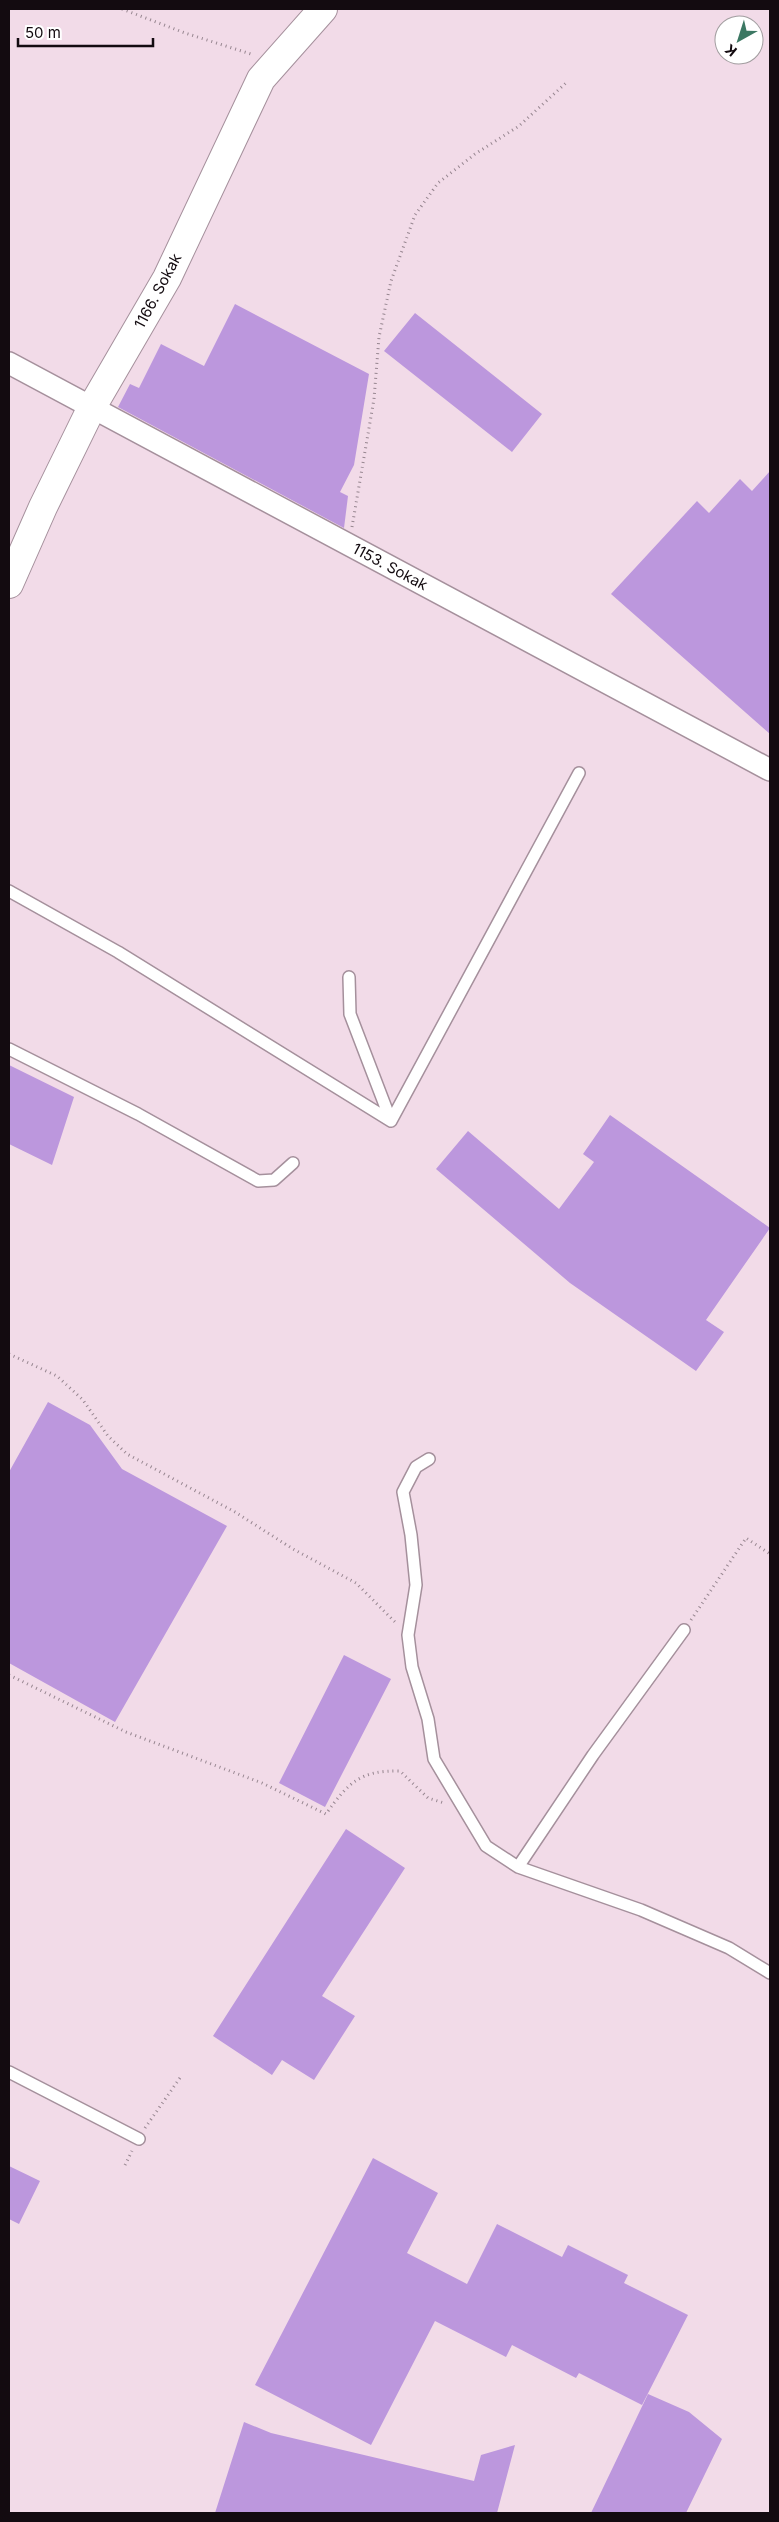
<svg xmlns="http://www.w3.org/2000/svg" width="779" height="2522" font-family="Inter,sans-serif">
<rect width="100%" height="100%" fill="#f2dbe8"/>
<path fill="#bc97dd" d="M235,304l134,70 -15,91 -14,27 8,4 -4,32 -226,-121 12,-23 9,4 22,-44 43,22z
M415,313l127,101 -30,38 -128,-101z
M770,471v263l-159,-140 86,-93 12,12 31,-34 12,12z
M9,1065l65,32 -22,68 -43,-21z
M610,1115l160,113 -64,92 18,12 -28,39 -126,-88 -134,-114 32,-38 91,78 35,-47 -11,-8z
M48,1402l42,23 32,44 105,57 -112,196 -106,-59v-191z
M344,1655l47,24 -66,128 -46,-24z
M346,1829l59,39 -83,128 33,20 -41,64 -32,-20 -10,15 -59,-39z
M373,2158l65,35 -31,60 60,31 30,-60 65,33 6,-12 60,30 -4,8 64,32 -46,90 -63,-32 -3,5 -64,-33 -6,12 -71,-36 -64,124 -116,-60z
M9,2166l31,15 -21,43 -10,-5z
M648,2394l41,18 33,27 -36,74h-95z
M244,2422l27,11 203,48 7,-26 34,-10 -18,68h-282z"/>
<g fill="none" stroke-linecap="round" stroke-linejoin="round">
<g stroke="#a5909c" stroke-width="14">
<path id="lane" d="M9,891l109,61 273,169 188,-348
M349,977l1,37 41,107
M9,1049l129,65 120,67 16,-1 19,-17
M429,1459l-13,8 -13,25 8,43 5,50 -8,50 4,32 16,52 6,40 52,87 32,21 123,43 88,38 41,25
M518,1867l75,-112 91,-125
M9,2072l130,67"/>
</g>
<g stroke="#a5909c" stroke-width="24">
<path id="street" d="M9,363l761,407"/>
</g>
<g stroke="#a5909c" stroke-width="30">
<path id="secondary" d="M9,584l34,-77 49,-100 75,-129 94,-199 62,-70"/>
</g>
<path stroke="#978690" stroke-width="3" stroke-dasharray="1 4" stroke-linecap="butt" d="M122,9l63,24 69,22
M352,527l22,-128 5,-62 12,-56 24,-66 23,-32 37,-29 44,-28 47,-43
M9,1354l48,22 26,24 25,36 19,18 108,58 58,37 63,34 39,39
M691,1620l55,-82 24,16
M9,1675l117,57 136,51 64,31c22,-31 34,-44 74,-43l28,27 16,5
M145,2128l37,-53
M125,2165l7,-14"/>
<use href="#lane" stroke="#fff" stroke-width="11"/>
<use href="#street" stroke="#fff" stroke-width="21"/>
<use href="#secondary" stroke="#fff" stroke-width="28"/>
</g>
<g text-anchor="middle" stroke-width="4" stroke-linejoin="round" paint-order="stroke">
<g font-size="15" fill="#130b10" stroke="#fff">
<text transform="translate(158 291) rotate(-62)" y="5">1166. Sokak</text>
<text transform="translate(390 567) rotate(28)" y="5">1153. Sokak</text>
</g>
</g>
<rect width="779" height="2522" fill="none" stroke="#130b10" stroke-width="20"/>
<g transform="translate(739 40) rotate(219)"><circle r="24" fill="#ffffff" stroke="#a19d9f"/>
<path d="M0-4L9 19L0 12L-9 19Z" fill="#3c7863"/>
<text y="-8" font-size="14" font-weight="bold" text-anchor="middle" fill="#130b10">K</text>
</g>
<path d="M18 38v8h135v-8" fill="none" stroke="#130b10" stroke-width="2.5"/>
<text x="25" y="38" font-size="15" fill="#130b10" stroke="#ffffff" stroke-width="4" paint-order="stroke">50 m</text>
</svg>
